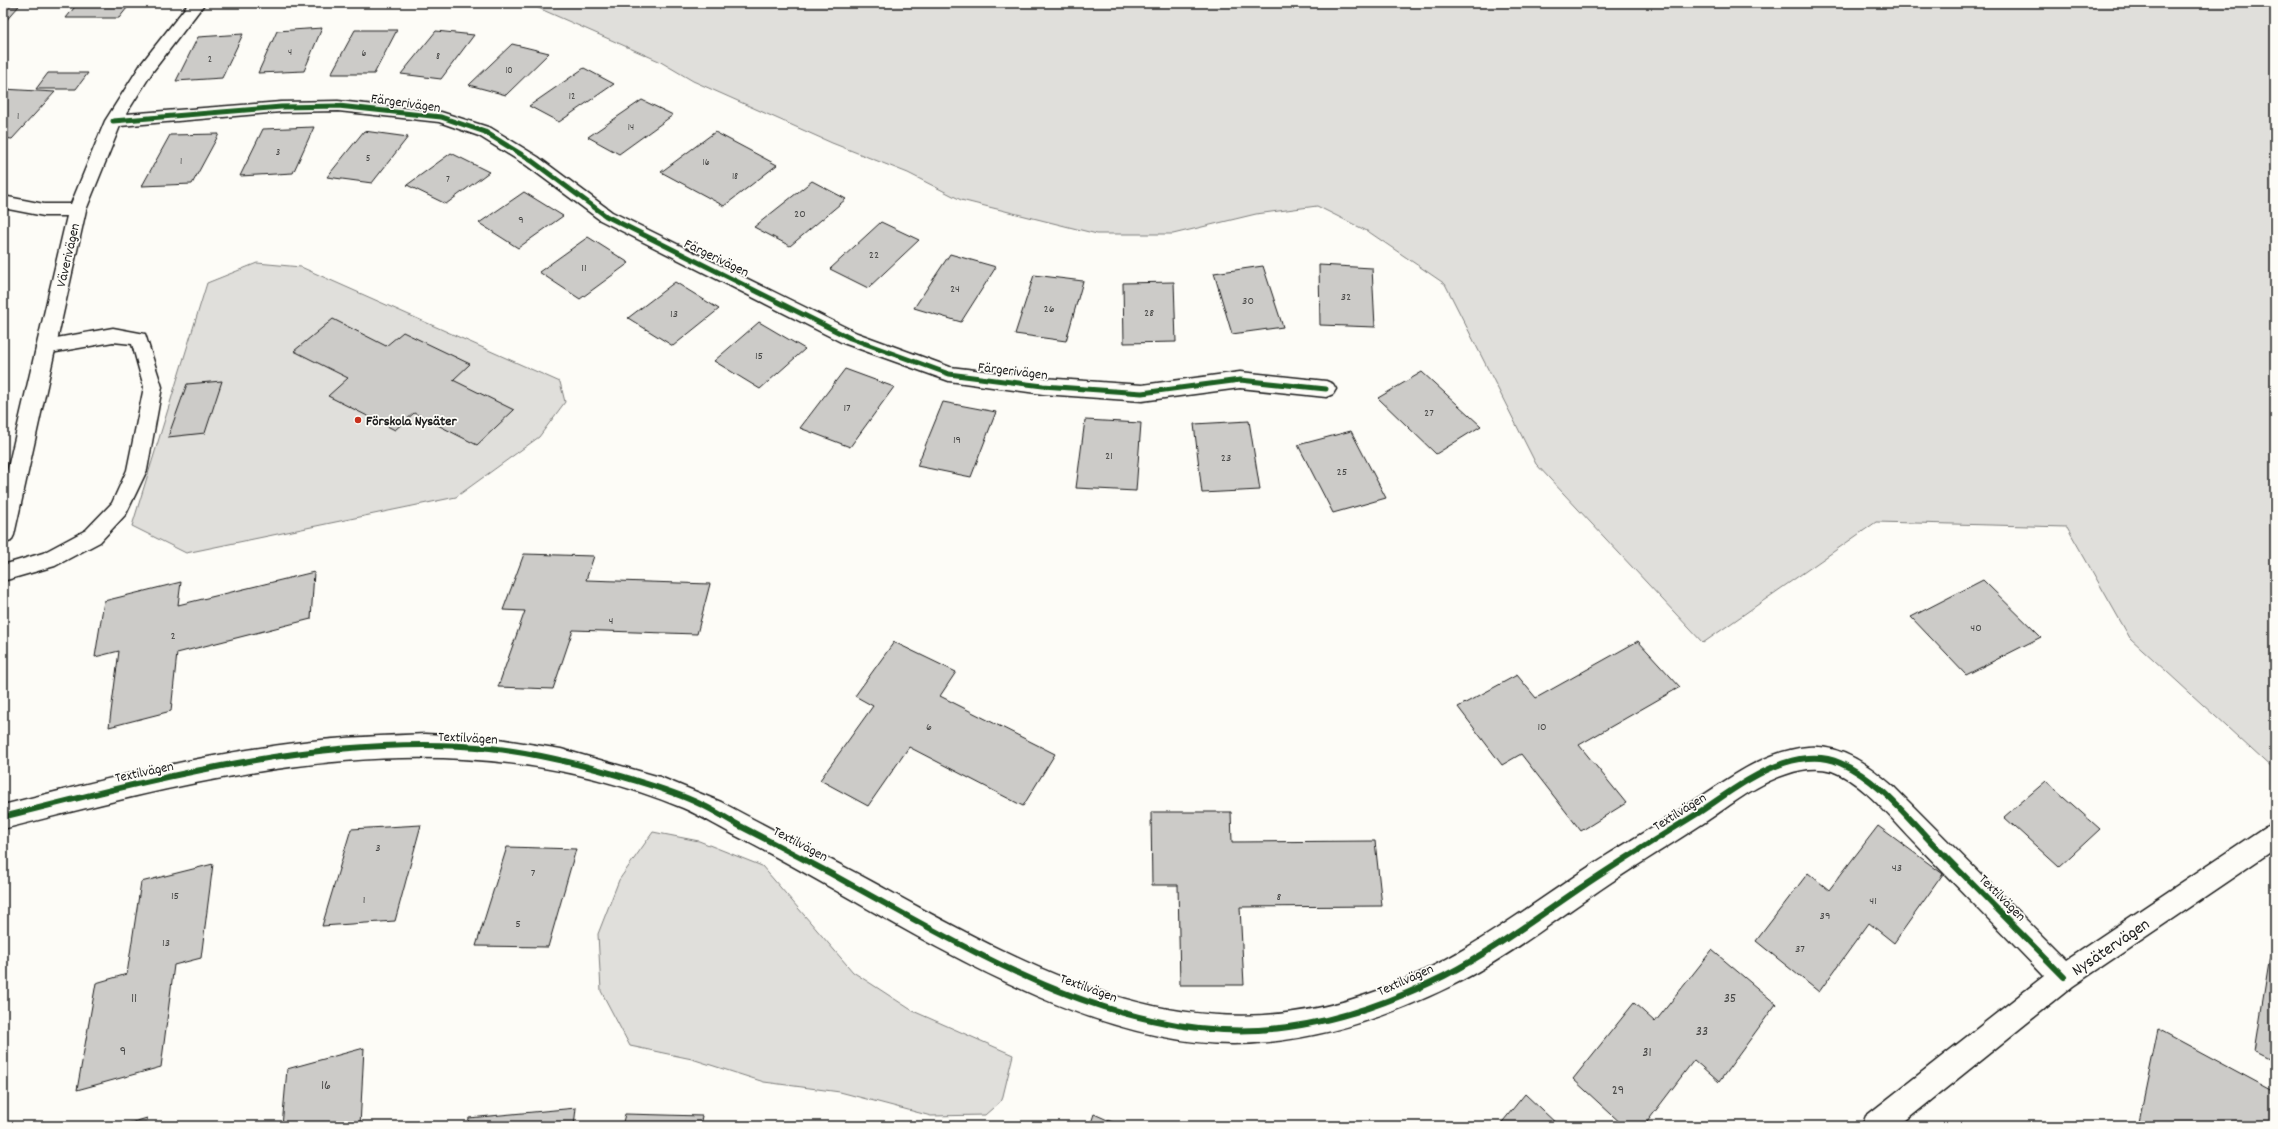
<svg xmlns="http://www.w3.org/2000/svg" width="2278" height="1129" font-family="Dekko,sans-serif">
<rect width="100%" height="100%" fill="#fdfcf7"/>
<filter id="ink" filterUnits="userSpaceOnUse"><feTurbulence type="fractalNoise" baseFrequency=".025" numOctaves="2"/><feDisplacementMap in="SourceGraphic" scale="8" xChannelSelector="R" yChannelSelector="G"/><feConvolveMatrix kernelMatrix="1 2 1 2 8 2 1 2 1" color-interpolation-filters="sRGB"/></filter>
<g filter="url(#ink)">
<path fill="#e0dfdb" stroke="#7e7e7c" d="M527,3h1748v768l-145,-133 -63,-111 -191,-5 -173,121 -167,-179 -91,-180 -76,-52 -52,-26 -61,8 -83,20h-76l-136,-34 -53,-27 -76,-30 -139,-62 -34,-20z
M257,263l44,4 259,115 5,20 -26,35 -83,60 -270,56 -54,-27 75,-243z
M653,832l46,9 63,25 91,106 60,39 100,44 -11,45 -17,15 -54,1 -91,-24 -76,-10 -72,-23 -62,-13 -29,-55 -3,-57 21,-54z"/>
<path fill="#cccbc8" stroke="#1c1c1c" d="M78,3h53l-12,15h-53z
M3,6h16l-16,18z
M322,28l-18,43 -46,2 19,-42z
M355,30h42l-23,44h-43z
M436,31l38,4 -33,44 -40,-5z
M243,34l-21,44 -46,3 22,-44z
M512,44l37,9 -43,42 -37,-10z
M584,68l30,16 -55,38 -30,-16z
M48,73h40l-12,16h-40z
M3,89l52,3 -43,47 -9,-1z
M642,100l31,15 -54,39 -31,-17z
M314,127l-21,46 -53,3 23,-47z
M364,131l44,6 -36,46 -45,-6z
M715,132l62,33 -53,41 -63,-34z
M219,134l-27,50 -50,2 28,-51z
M451,153l38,19 -43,32 -39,-19z
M812,181l34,18 -56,47 -36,-19z
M524,192l39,24 -45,32 -39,-25z
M881,222l38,18 -51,48 -38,-19z
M588,237l41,26 -49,36 -41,-27z
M950,254l46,13 -35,55 -47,-14z
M1319,265l53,3 3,59 -55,-2z
M1263,266l20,61 -51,7 -18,-61z
M1034,275l49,6 -17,60 -51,-7z
M675,282l44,27 -46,37 -45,-28z
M1174,282l2,60 -52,1 -1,-60z
M333,319l53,27 17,-14 67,32 -17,16 61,30 -37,35 -63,-32 -19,17 -67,-34 20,-18 -54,-27z
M759,322l46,27 -45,40 -46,-28z
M845,369l49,18 -44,60 -50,-19z
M1422,372l59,54 -45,28 -58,-56z
M222,381l-17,52 -37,4 19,-53z
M943,402l53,10 -25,65 -54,-11z
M1085,420l56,3 -5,68 -60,-3z
M1249,421l11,69 -58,3 -8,-69z
M1351,431l35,67 -53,15 -35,-68z
M524,554l70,2 -8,24 124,4 -13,50 -124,-4 -20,59 -55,-2 27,-76 -22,-1z
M314,572l-3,47 -134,34 -6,58 -62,16 10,-76 -24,6 9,-56 77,-19 -3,23z
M1983,580l58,57 -75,38 -55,-58z
M1638,641l42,46 -101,58 47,58 -45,28 -60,-77 -19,11 -44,-58 59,-32 19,23z
M894,642l62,30 -16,24 115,58 -32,52 -114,-59 -41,59 -48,-26 53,-74 -18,-10z
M2046,781l54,48 -41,38 -55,-50z
M1151,812h80l1,30 143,-1 7,65 -142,1 4,78h-64l-2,-100h-26z
M421,825l-26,96 -73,5 29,-97z
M1878,826l65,48 -49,69 -25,-20 -50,69 -63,-51 52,-68 21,17z
M507,847l69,2 -28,98 -72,-1z
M213,864l-12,94 -27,7 -13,102 -84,23 19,-107 31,-9 14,-92z
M2274,931h1v130l-20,-10z
M1712,950l64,54 -57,78 -25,-22 -50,66h-20l-51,-47 61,-76 21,19z
M2158,1029l117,63v34h-137z
M364,1048l-4,78h-78l5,-57z
M1525,1094l34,32h-60z
M576,1108l-2,18h-107l2,-8z
M625,1114l77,2 -2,10h-78z
M1094,1114l27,12h-31z
M147,1118l-1,8h-26z"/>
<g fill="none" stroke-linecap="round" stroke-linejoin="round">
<g stroke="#1c1c1c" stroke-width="3">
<path id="service" d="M113,328l32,6 17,53 -15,83 -21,44 -26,28 -45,24 -52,15v-16l40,-12 43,-23 26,-27 15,-33 17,-83 -12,-43 -19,-2 -68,12 -6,-2 -3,-5 3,-5 6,-2z"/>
</g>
<g stroke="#1c1c1c" stroke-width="3">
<path id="minor" d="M189,3h16l-52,68 -27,43 155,-12 57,-1 103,11 50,16 47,29 74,55 245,121 93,34 93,11 99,7 98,-13 86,9 7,3 3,5 -3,5 -7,3 -86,-9 -98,13 -99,-7 -94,-13 -106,-38 -243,-123 -74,-55 -47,-29 -40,-14 -101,-11 -57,1 -161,14 -34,84 -72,325 -3,6 -8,3v-55l64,-273h-23l-41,-8v-12l41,8h27l34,-83 36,-57z
M425,734l61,3 75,12 99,28 61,25c55,30 112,58 168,89 157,86 305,167 488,100 74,-27 133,-71 198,-115 34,-23 70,-44 105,-66 40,-24 80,-59 128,-63 34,-3 63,20 87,41l171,172 200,-134 9,-4v27l-202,137 -174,140h-37l4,-10 178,-140c-42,-44 -85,-87 -127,-131 -23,-23 -54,-63 -85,-74 -15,-4 -31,-2 -45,3 -32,10 -60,34 -88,52 -35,23 -71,44 -105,68 -47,32 -92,67 -143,92 -69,34 -141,57 -218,58 -165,0 -345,-130 -489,-204 -21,-10 -40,-23 -61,-32 -231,-94 -449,-38 -680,21v-24c99,-25 199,-51 300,-63 41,-5 81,-6 122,-8z"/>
</g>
<use href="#service" fill="#fdfcf7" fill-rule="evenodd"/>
<use href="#minor" fill="#fdfcf7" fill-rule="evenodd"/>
<g stroke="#fdfcf7" stroke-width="7">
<path id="cycleway-far1" d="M113,121l168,-14 57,-1 103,11 44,15 47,29 74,55 244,122 99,36 94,12 99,7 98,-13 86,9"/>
</g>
<g stroke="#fdfcf7" stroke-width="9">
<path id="cycleway" d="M3,817c158,-40 322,-84 487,-69 45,5 90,16 134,29 26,8 52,15 76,27 14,6 27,15 40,22 55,28 109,57 162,87 100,55 205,111 321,117 77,4 153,-20 221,-54 48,-25 91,-57 135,-87 38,-26 77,-50 116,-74 29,-19 57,-41 89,-52 19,-6 38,-8 56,0 38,16 67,54 95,83 43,44 86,87 129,131"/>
</g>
<use href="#cycleway-far1" stroke="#1b5e20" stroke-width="5"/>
<use href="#cycleway" stroke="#1b5e20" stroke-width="6"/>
</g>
</g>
<circle fill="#c8321e" stroke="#fdfcf7" stroke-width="1.5" cx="358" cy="420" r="4"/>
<g text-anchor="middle" stroke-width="3.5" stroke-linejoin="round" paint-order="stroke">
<g font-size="10" fill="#484847">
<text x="290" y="55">4</text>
<text x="364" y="56">6</text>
<text x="438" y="59">8</text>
<text x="210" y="62">2</text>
<text x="509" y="73">10</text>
<text x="572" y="99">12</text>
<text x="18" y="119">1</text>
<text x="631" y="130">14</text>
<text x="278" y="155">3</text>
<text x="368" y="161">5</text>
<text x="181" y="164">1</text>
<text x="706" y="165">16</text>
<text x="735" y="179">18</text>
<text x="448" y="182">7</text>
</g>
<g font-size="12" fill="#484847">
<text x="800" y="217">20</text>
<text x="521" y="223">9</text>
<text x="874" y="258">22</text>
<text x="584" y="271">11</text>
<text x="955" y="292">24</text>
<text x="1346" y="300">32</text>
<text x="1248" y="304">30</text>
<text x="1049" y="312">26</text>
<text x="1149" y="316">28</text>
<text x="674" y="317">13</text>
<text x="759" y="359">15</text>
<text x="847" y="411">17</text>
<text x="1429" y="416">27</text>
<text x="957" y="443">19</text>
<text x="1109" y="459">21</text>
<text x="1226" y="461">23</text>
<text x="1342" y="475">25</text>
<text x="611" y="624">4</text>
<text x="1976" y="631">40</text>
<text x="173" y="639">2</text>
<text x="929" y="730">6</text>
<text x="1542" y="730">10</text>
<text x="378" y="851">3</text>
<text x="1897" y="871">43</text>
<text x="533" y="876">7</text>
<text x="175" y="899">15</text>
<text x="1279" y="900">8</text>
<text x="364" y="903">1</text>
<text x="1873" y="904">41</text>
<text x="1825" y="919">39</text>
<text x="518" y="927">5</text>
<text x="166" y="946">13</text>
<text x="1800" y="952">37</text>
</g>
<g font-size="14" fill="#1c1c1c" stroke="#fdfcf7">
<text transform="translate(406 102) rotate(8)" y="5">Färgerivägen</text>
<text transform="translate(67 255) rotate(-77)" y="5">Väverivägen</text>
<text transform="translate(717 257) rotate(26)" y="5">Färgerivägen</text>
<text transform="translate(1013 370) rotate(7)" y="5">Färgerivägen</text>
<text transform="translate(468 737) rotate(3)" y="5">Textilvägen</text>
<text transform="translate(144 771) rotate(-12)" y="5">Textilvägen</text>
<text transform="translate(1679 811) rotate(-32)" y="5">Textilvägen</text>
<text transform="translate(801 843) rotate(28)" y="5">Textilvägen</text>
<text transform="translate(2003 897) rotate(45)" y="5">Textilvägen</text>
<text transform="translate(1405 979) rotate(-24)" y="5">Textilvägen</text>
<text transform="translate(1089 987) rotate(20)" y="5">Textilvägen</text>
</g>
<g font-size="14" font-weight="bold" fill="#1c1c1c" stroke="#fdfcf7" text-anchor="start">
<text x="366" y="425">Förskola Nysäter</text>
</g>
<g font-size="14" fill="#484847">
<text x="134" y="1002">11</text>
<text x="1730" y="1002">35</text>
<text x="1702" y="1035">33</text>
<text x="123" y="1055">9</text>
<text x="1647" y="1056">31</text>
<text x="326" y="1089">16</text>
<text x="1618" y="1094">29</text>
</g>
<g font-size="17" fill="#1c1c1c" stroke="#fdfcf7">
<text transform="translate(2110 946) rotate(-34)" y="6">Nysätervägen</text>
</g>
</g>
<rect width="2278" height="1129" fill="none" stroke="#fdfcf7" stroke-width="16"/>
<rect x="8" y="8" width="2262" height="1113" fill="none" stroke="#1c1c1c" stroke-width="1.5" filter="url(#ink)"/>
</svg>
